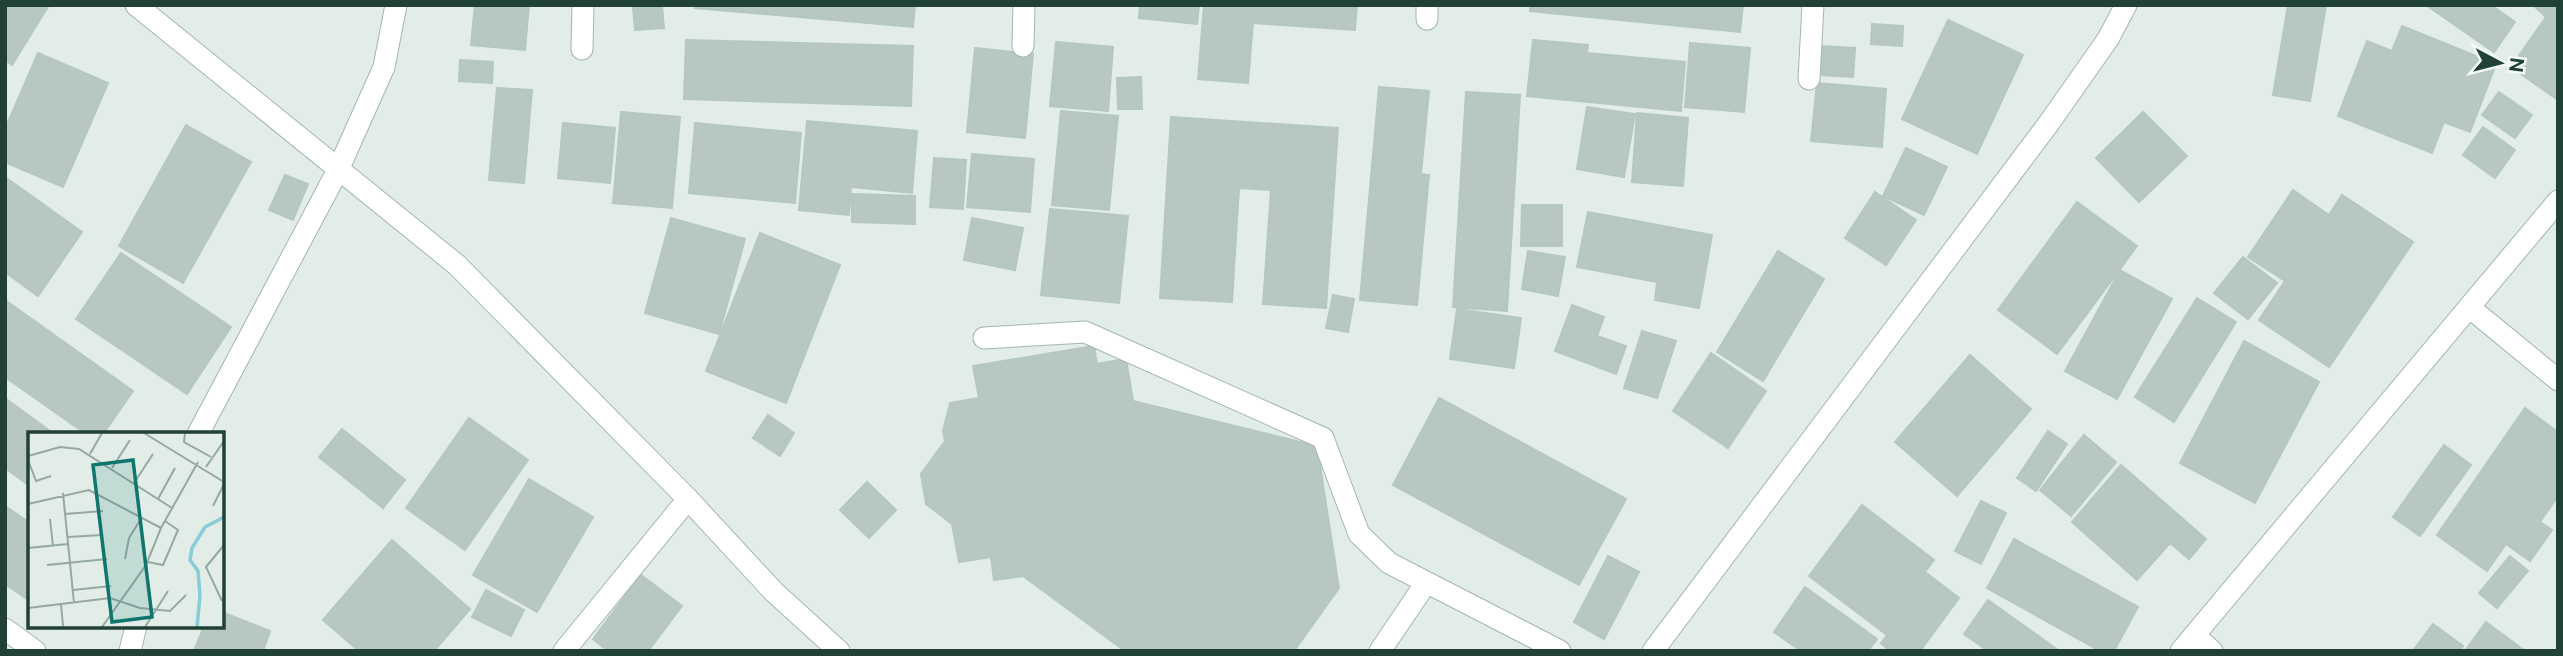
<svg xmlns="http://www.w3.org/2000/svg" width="2563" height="656" font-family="'Public Sans',sans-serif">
<rect width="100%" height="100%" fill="#e2ede8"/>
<path fill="#b7c8c1" stroke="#b4c8bf" stroke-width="2" d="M5,5h44l-37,60 -7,-5z
M475,5h54l-4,45 -54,-5z
M696,5h219l-2,22 -218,-19z
M1140,5h59l-2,19 -58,-6z
M1204,5h153l-2,25 -102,-7 -5,60 -50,-4z
M1530,5h213l-3,27 -210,-21z
M2288,5h38l-16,96 -37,-6z
M2426,5h65l24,17 -21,30z
M2533,5h25v95l-47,-33 35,-50z
M662,6l2,22 -29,2 -2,-22z
M1948,20l75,35 -46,99 -75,-35z
M1872,24l31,2 -1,20 -31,-2z
M2402,26l94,38 -26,68 -26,-10 -12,31 -94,-37 29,-75 25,10z
M686,40l227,6 -2,60 -227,-7z
M1533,40l55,5 -1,8 98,9 -4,49 -154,-15z
M1056,42l57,5 -5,64 -58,-5z
M1690,43l60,5 -6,64 -59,-5z
M1821,46l34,2 -2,29 -33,-2z
M975,48l58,6 -8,84 -58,-6z
M38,53l70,30 -45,104 -58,-25v-33z
M460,60l33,2 -1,21 -33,-2z
M1141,77l1,32h-24l-1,-31z
M1817,83l69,6 -4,58 -71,-6z
M1379,87l50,4 -8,83 8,1 -12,130 -57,-5z
M497,88l35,2 -8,93 -35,-3z
M1466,92l54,3 -13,216 -54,-4z
M2499,92l33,23 -17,23 -33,-23z
M1587,107l48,7 -11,63 -47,-8z
M1061,111l57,5 -9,94 -57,-5z
M621,112l59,5 -8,91 -59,-5z
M2143,112l44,44 -48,46 -43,-44z
M1637,113l51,5 -5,68 -51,-4z
M1171,117l167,11 -12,180 -63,-4 8,-114 -32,-2 -7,114 -72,-4z
M807,121l110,10 -5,62 -61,-6 -2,28 -50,-5z
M563,123l52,5 -5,55 -52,-5z
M695,123l106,10 -6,70 -106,-10z
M186,125l65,37 -68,121 -64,-37z
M2483,127l32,23 -20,28 -32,-23z
M1906,148l41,19 -23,48 -41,-19z
M972,154l62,5 -4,53 -63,-5z
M934,158l32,2 -3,49 -33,-2z
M285,175l23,9 -15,36 -24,-10z
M5,177l77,55 -44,64 -33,-24z
M2293,190l36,25 13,-20 71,47 -84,125 -70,-47 26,-39 -37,-24z
M1875,192l41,28 -30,45 -41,-27z
M852,194l63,2v28l-63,-2z
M2077,202l60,44 -80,108 -59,-44z
M1522,205h40v41h-41z
M1050,209l78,7 -9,87 -78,-8z
M1588,212l124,23 -13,73 -44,-8 2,-18 -80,-15z
M671,218l74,21 -26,95 -74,-21z
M972,218l51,10 -8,42 -51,-10z
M760,233l80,32 -54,138 -80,-32z
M1528,251l37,6 -7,39 -36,-7z
M1778,251l46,28 -61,102 -46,-29z
M121,253l110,74 -44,67 -111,-75z
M2243,257l34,26 -29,36 -34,-26z
M2120,270l52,29 -55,100 -52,-28z
M1333,295l21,4 -6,33 -22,-4z
M2197,298l39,24 -62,100 -39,-25z
M5,300l128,91 -30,43h-17l-81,-57z
M1572,305l32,12 -7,19 29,10 -10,28 -61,-23z
M1457,309l64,9 -7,50 -64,-9z
M1642,331l34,10 -19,57 -33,-10z
M2244,341l75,41 -64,121 -75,-40z
M1094,346l3,18 29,-5 7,42 184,45 22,142 -45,63h-169l-102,-75 -29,4 -3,-23 -32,5 -7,-38 -26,-20 -5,-30 24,-33 -2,-10 7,-28 29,-5 -6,-32z
M1711,353l55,38 -38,57 -55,-37z
M1970,355l61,54 -74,87 -62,-54z
M5,398l49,36h-24v52l-25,-18z
M1439,398l187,101 -47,86 -186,-100z
M2525,408l33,24v64l-18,26 12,8 -22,31 -24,-17 -19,27 -50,-36z
M768,415l26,18 -14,23 -27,-18z
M469,418l59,42 -63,90 -59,-42z
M342,429l63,51 -22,28 -64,-51z
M2048,431l19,13 -31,47 -19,-13z
M2084,435l32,27 -45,54 -31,-26z
M2444,445l27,20 -51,71 -27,-19z
M2121,465l85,74 -17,20 -19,-16 -33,37 -65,-58z
M529,479l64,38 -56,95 -64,-37z
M867,482l29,28 -27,28 -29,-28z
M1981,501l25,12 -25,51 -26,-13z
M1862,505l72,55 -9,12 34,26 -39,53h-30l-9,-8 6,-8 -78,-59z
M5,506l25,17v78l-25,-17z
M2014,539l124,68 -24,44h-14l-113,-63z
M392,540l78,69 -36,42h-75l-36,-31z
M1608,556l31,16 -35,67 -30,-17z
M2510,556l18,15 -31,37 -18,-15z
M641,575l41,31 -34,45h-40l-15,-12z
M1805,587l72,52 -9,12h-67l-27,-19z
M486,590l38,20 -13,26 -39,-19z
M1988,600l70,50v1h-70l-24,-17z
M222,612l48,19 -7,20h-69l10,-25h18z
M2486,622l39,29h-60z
M2433,624l30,22 -3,5h-47z"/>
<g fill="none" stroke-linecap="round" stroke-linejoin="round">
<g stroke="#a4b6af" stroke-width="23">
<path id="service" d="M984,338l101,-6 238,106 36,96 30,29 171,88
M564,651l124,-152
M1380,651l46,-68"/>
</g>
<g stroke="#a4b6af" stroke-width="23">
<path id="minor" d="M136,5l321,260 231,234 86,93 65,59
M1427,19v-14
M1023,46l1,-41
M582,49l1,-44
M1809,79l4,-74
M2469,307l89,73
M198,434l140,-264 46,-103 12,-62
M5,629l30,22
M2194,635l18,16
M130,651l6,-25
M1653,651l396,-528 59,-84 18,-34
M2181,651l377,-450"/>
</g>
<use href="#service" stroke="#fff" stroke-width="21"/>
<use href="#minor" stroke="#fff" stroke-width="21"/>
</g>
<g transform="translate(28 432)">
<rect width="196" height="196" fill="#e2ede8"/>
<path fill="none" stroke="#87ccd6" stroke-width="3.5" d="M169,195l3,-32 -2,-24 -8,-11 2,-12 13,-21 19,-10"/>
<path fill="none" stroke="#95a8a1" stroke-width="2" d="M116,1l80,49M157,1l-1,9 27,15M62,22l12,-21M0,24l32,-9 19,2 93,59M0,28l8,21 15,-5M178,35l18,-26M84,36l18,-28M106,51l19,-29M35,61l11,110M130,67l17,-31M0,72l61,-14 72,38M185,74l11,-22M37,82l38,-3M22,87l3,27M40,105l34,-2M0,116l40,-4M97,127l4,-21 13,-21M120,130l15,3 15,-35 -13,-9M19,133l60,-6M45,158l38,-4M194,169l-16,-34 18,-22M33,172l2,22M0,176l82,-10 30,10 30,3 16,-16M74,195l44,-62 15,-37 37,-66M117,195l23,-36"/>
<path fill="#0f766e" fill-opacity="0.15" stroke="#0f766e" stroke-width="3.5" d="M105,28l19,157 -40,5 -19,-157z"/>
<rect width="196" height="196" fill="none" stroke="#214037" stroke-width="3.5"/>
</g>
<rect width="2563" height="656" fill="none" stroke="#214037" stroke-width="14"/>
<g transform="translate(2500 63) rotate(97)" stroke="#f3faf6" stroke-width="5" paint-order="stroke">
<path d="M0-5L12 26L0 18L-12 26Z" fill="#214037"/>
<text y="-10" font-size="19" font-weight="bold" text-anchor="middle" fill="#214037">N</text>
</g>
</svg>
